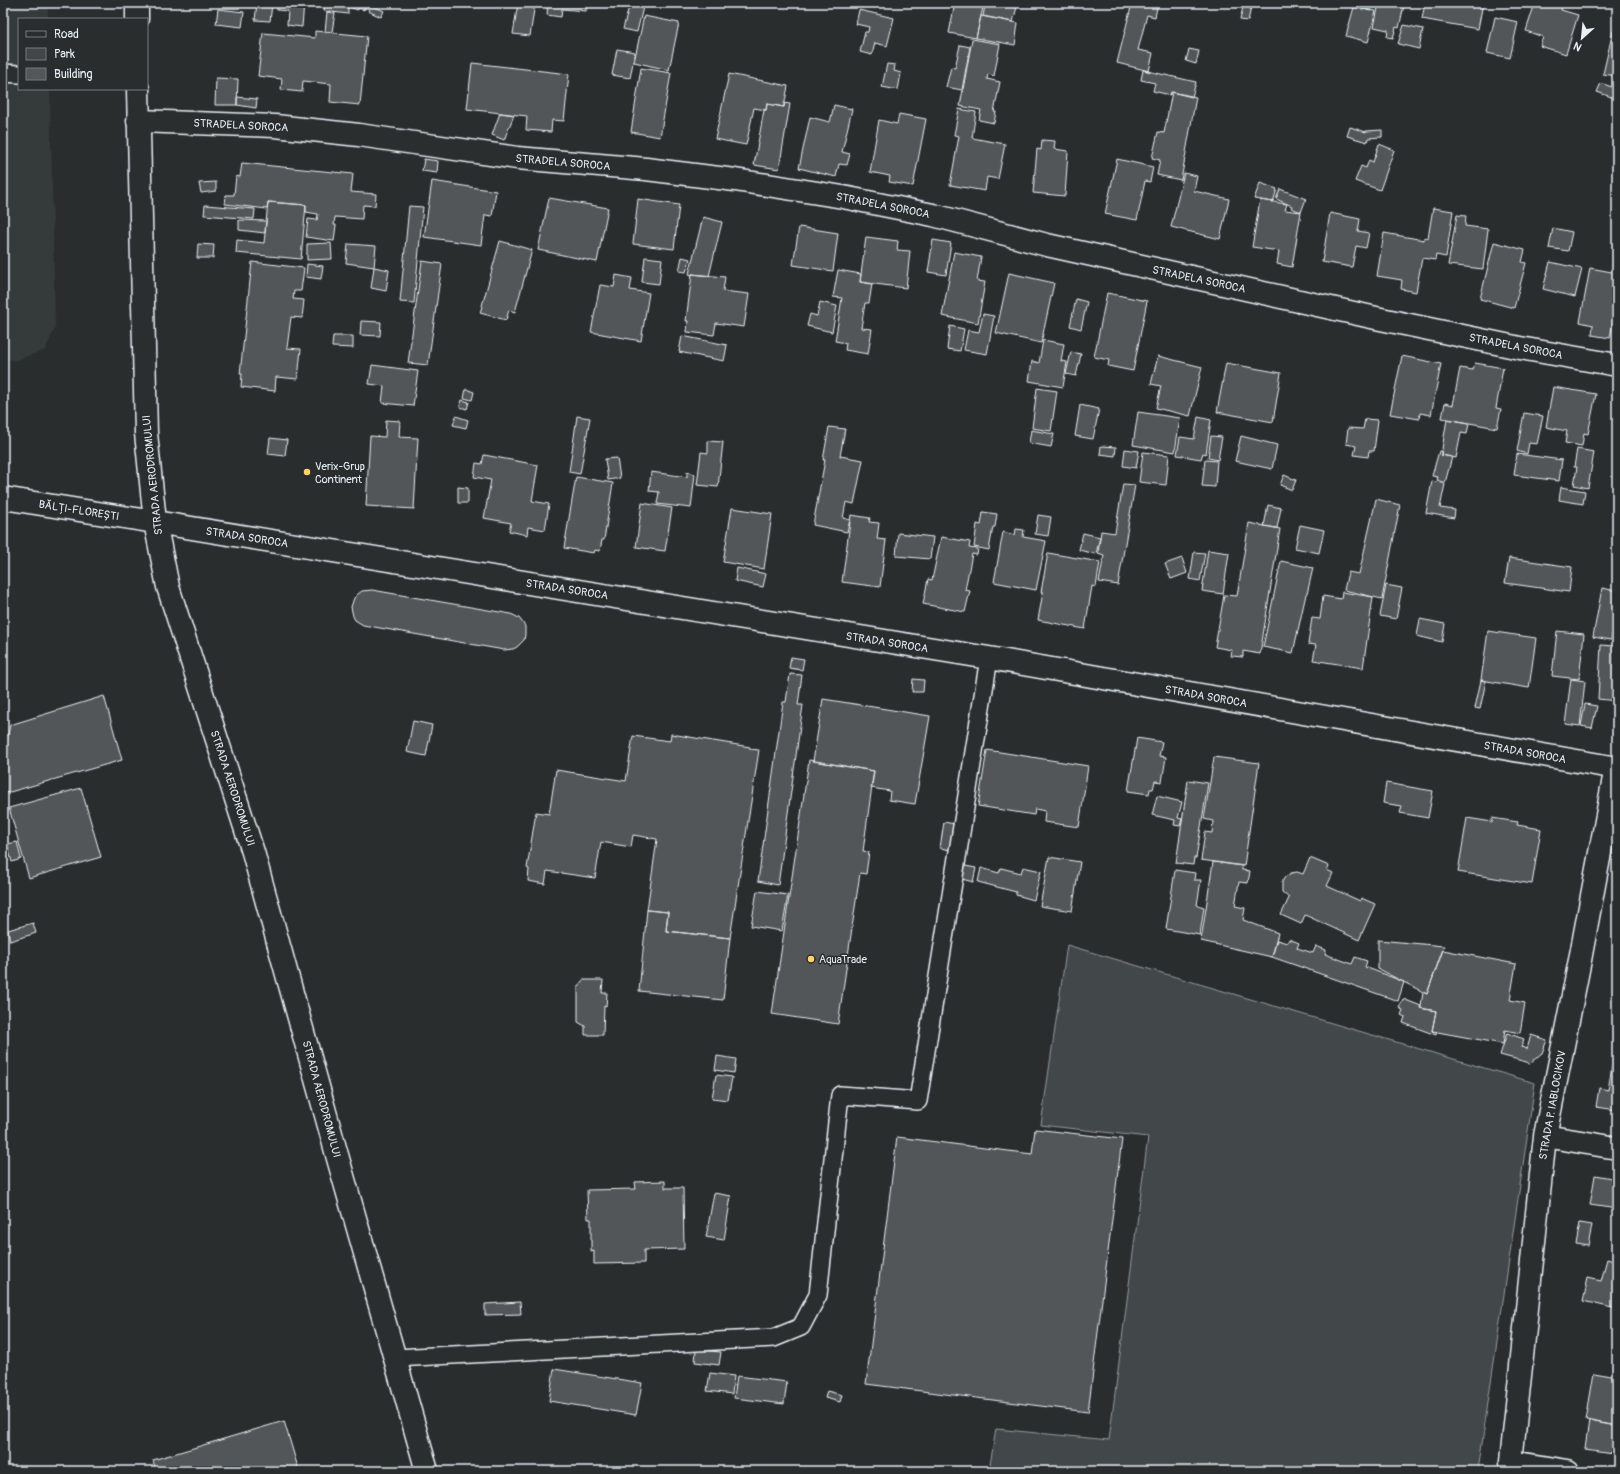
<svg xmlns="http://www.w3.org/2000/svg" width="1620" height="1474" font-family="Pangolin,sans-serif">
<rect width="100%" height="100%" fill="#2a2d2e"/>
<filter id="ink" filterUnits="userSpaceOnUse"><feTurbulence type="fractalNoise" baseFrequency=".025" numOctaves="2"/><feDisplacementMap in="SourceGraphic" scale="8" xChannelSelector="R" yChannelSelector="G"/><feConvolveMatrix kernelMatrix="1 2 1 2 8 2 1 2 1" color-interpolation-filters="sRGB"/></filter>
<g filter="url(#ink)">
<path fill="#363a3b" d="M3,3h44l1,14v2h-29v70h31l5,239 -10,22 -29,10 -13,-1z"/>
<path fill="#424648" stroke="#959ca0" d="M1067,945l468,138 -57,388h-489l7,-42 113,11 39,-303 -107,-12z"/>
<path fill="#535759" stroke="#e8f1f8" d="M257,3l15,1 -2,17 -15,-1z
M277,3h27l-2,24 -15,-2 1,-14 -11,-1z
M325,3h23v11l-24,-3z
M348,3h17l1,1 -2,6 -6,-2v2l-10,-3z
M518,3h17l-5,33 -17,-2z
M548,3h39l-1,8 -24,-2 -1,8 -14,-2z
M630,3h14l-7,29 -14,-3z
M955,3h29l-8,35 -27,-5z
M984,3h34l-5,19 -30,-6 2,-10 -2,-1z
M1132,3h26l-3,14 -8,-2 -9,35 15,3 -4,18 -32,-8z
M1225,3h27l-4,18 -8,-1 3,-13z
M1334,3h39l-2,8z
M1379,3h23l2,2 -5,23 -3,-1 -3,11 -6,-1 1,-7 -14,-3z
M1425,3h58l-5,26 -56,-10z
M1535,3l12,4 1,-4h11l4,1 -2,6 17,5 -12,39 -26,-8 3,-9 -17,-6z
M371,5l13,6 -3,6 -13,-6z
M1354,7l22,4 -8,31 -22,-6z
M218,9l26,3 -2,15 -26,-3z
M859,10l35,8 -7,28 -12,-3 -3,12 -12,-3 5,-20h3l1,-5 -13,-3z
M327,12l8,1 -3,19h-7z
M644,16l35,7 -10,47 -35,-8z
M981,16l37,7 -3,22 -39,-7z
M1495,17l23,5 -8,36 -23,-5z
M1404,25l19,4 -4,20 -21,-5z
M315,31l52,5 -7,69 -30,-3 1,-18 -28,-3 -1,11 -21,-2 1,-11 -24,-3 5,-43 52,5z
M1613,31l4,1v44l-14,-2z
M972,39l28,5 -6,32 -6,-2 -1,5 13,3 -6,30h2l-2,11 -15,-3 2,-10 -21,-4z
M960,45l10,2 -8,43 -16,-3 5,-20 4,1z
M617,49l18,3 -5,26 -18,-3z
M1189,49l10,2 -3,13 -10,-3z
M472,63l97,11 -5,47 -12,-1 -1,12 -25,-2 1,-14 -60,-7z
M887,64l8,1 -1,6 7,2 -3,17 -16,-3z
M641,68l30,5 -11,64 -29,-5z
M1143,70l53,12 -4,15 -21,-5 -1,3 -17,-4 2,-8 -14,-3z
M729,74l59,12 -4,21 -17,-3 -1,6 -12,-2 -8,37 -31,-6z
M216,78l22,1 -1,26h-22z
M1601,83l16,6v10l-20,-7z
M1172,92l24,5 -15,83 -24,-5 3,-15 -8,-2 6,-26 6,1z
M237,97l20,2 -1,9 -19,-3z
M784,103l6,1 -11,65 -25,-4 10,-55h2l1,-6 17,3z
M834,105l18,4 -10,43 8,2 -3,11 -8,-1 -3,13 -37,-9 11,-51 20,5z
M959,109l17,3 -4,26 33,6 -7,35 -11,-2 -2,14 -35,-6 9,-49 -5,-1z
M500,113l14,2 -10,25 -12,-5z
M899,114l27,5 -13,67 -24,-4 1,-6 -20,-4 9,-52 18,4z
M1350,127l16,5v-1l16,-1v7l-14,1 -1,4 -20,-6z
M1042,140l13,1 -1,8 14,2 -3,45 -32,-3 4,-44 4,1z
M1379,144l15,6 -14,40 -25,-9 6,-15 5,2 3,-8 4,2z
M424,159l14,2 -1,12 -15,-2z
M1117,159l36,8 -3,15 -5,-1 -8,39 -32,-6z
M242,163l111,11 -2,18 25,2 -1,12 -12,-1 -1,14 -27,-2 -1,8h2l-2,16 -28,-4 2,-18 9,1 1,-6 -12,-2v-7l-38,-3 -1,7 -42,-5 1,-9h8l2,-19 4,1z
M1184,173l13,3 -3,15 35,8 -9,40 -49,-12z
M432,181l64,10 -4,25 -7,-1 -4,30 -57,-8z
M216,182v9l-15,2 -2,-10z
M1260,183l17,6 -4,13 -19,-3z
M1280,189l26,10 -5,13 -10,-4 1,-2 -16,-7z
M549,198l59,10 -11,54 -59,-12z
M638,199l41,6 -5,44 -41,-5z
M1260,200l27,4 -2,6 16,2 -9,55 -15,-3 2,-13 -27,-4z
M268,202l38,3 -5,54 -65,-6 1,-13 27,3z
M205,205l50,4 -1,10 -50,-4z
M409,206l14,1 -9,96 -14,-1z
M1433,208l20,3 -7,46 -10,-2 -1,5 -13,-2 -6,34 -15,-3 1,-9 -25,-4 7,-43 40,7v-3l4,1z
M1330,213l30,6 -2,12 11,2 -3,15 -10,-2 -4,21 -30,-5z
M1457,215l9,1 -1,10 23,3 -5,40 -35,-4z
M703,217l19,5 -13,54 -17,-2 -1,1 -2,-1z
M239,220l27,1 -1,12 -26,-3z
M799,227l39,6 -5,38 -40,-6z
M1553,228l19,4 -4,19 -19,-3z
M866,237l32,4 -1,9 13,1 -4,37 -46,-6z
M933,240l18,3 -5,32 -18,-3z
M500,241l32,9 -17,62 -6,-2 -3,10 -26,-7z
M1494,242l31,8 -3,12 4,1 -12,45 -34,-9z
M331,243l1,16 -25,1v-16z
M198,244l16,1 -1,13h-16z
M348,244l28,2 -2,21 -28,-4z
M954,252l27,5 -4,24 8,1 -7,41 -36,-7z
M645,257l17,2 -3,25 -17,-2z
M682,257l8,2 -4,13 -7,-1z
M422,261l20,3 -14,101 -20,-2z
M252,262l52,6 -3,23h-7l-1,8 11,1 -2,18 -11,-1 -4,31 14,1 -3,30 -22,-2 -1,14 -34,-4 1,-13h-2z
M1550,262l32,7 -7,28 -32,-8z
M307,264l16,2 -2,13 -15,-2z
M374,267l15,3 -3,21 -15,-3z
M1590,268l27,5v26l-7,39 -18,-3 1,-10 -13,-3z
M838,270l23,4 -1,8 12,2 -3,19h-4l-4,25 11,1 -4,25 -23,-4 1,-7 -11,-2 7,-43 -9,-1z
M1009,273l45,10 -13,60 -45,-10z
M692,274l33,3 -2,14 26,3 -5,33 -28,-4 -2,12 -27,-3 1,-11h-2z
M616,275l16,3 -2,12 19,3 -8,48 -50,-9 9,-47 14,2z
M1107,293l40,8 -14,70 -25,-5 1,-6 -15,-3z
M1076,299l11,3 -6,27 -11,-3z
M820,302l17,4 -5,26 -25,-6 3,-12 7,2z
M983,314l11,2 -7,38 -23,-4 4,-20 11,2z
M361,321l20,1 -1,14 -20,-1z
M950,326l14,3 -4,22 -13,-2z
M333,336h20v12l-21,-1z
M682,336l45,9 -3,16 -45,-9z
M1043,340l21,4 -3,17 6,1 -4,25 -34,-6 3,-20 7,2z
M1071,352l10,2 -5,22 -10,-2z
M1158,356l44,11 -12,49 -34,-8 5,-22 -10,-2z
M1402,356l39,8 -10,51 -11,-2 -1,6 -29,-5z
M1226,363l55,10 -8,49 -56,-10z
M1475,363l28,5 -7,40 5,1 -4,19 -55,-10 3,-15 8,2 7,-37 13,2z
M372,365l46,6 -5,35 -31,-3 2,-17 -15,-2z
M1553,387l43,7 -8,40 -4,-1 -2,13 -17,-3 2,-12 -21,-4z
M1037,388l20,3 -6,40 -19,-3z
M466,389l8,3 -2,8 -8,-2z
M462,400l7,2 -2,7 -7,-2z
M1080,405l19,4 -6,30 -18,-3z
M1138,412l42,6 -5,34 -42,-7z
M1524,413l19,3 -6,28 -8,-1 -2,11 -10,-3z
M456,416l12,4 -2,8 -13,-3z
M577,416l13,2 -10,56 -11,-2z
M1198,417l13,3 -5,34 -3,-1 -2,6 -24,-4 3,-18 14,2z
M1365,419l13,1 -4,31h-5l-1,6 -14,-2 2,-9 -10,-2 2,-16 15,1z
M1447,419l22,4 -2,11 -6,-1 -5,25 -15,-3z
M386,420l14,1 -1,16 19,1 -4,71 -48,-3 4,-70 15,1z
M829,427l16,2 -5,27 23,4 -9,44 -8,-2 -3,16 7,2 -3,12 -34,-7 12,-65h-2z
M1031,430l23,4 -3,13 -22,-4z
M1211,436l11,1 -4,23 -10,-2z
M1241,436l36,9 -5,24 -37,-8z
M270,438l17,2 -2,16 -17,-2z
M708,441l15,1 -5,45 -21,-2 4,-33 7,1z
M1101,446l15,1 -1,9 -15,-2z
M1125,449l14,2 -3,17 -13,-2z
M1577,449l17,3 -6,36 -14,-3 3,-18h-3z
M1439,451h2v4l11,2 -7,26 -8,-3 1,-3 -6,-1z
M1143,452l26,3 -3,30 -27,-3z
M1517,454l45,6 -3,21 -45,-6z
M484,455l54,10 -6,36 17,3 -4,26 -17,-3 -1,8 -18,-4 2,-8 -27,-5 7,-38 -17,-3 2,-14 6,1z
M617,458l3,20 -12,2 -3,-21z
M1205,460l12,1 -2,26 -13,-1z
M651,472l36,5v-5l8,2 -4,34 -34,-4 2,-12 -10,-1z
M1284,475l12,5 -4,10 -12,-5z
M576,477l37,6 -9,57h-2l-2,11 -5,-1 -1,3 -30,-5z
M1432,481l13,3 -5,24 15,2 -1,8 -28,-5z
M1123,484l12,1 -17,100 -19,-3 5,-27 -6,-2 3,-22 14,2z
M458,487l10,1v15h-10z
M1561,487l24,4 -2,13 -24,-4z
M1376,499l24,6 -18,94 -38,-9 4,-18 11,2z
M642,503l30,5 -7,43 -29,-4z
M1268,505l13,3 -4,20 -13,-2z
M732,508l40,6 -8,55 -41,-7z
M983,512l14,2 -2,13h-2l-4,23 -15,-3 3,-23 4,1z
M851,515l19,3 -1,4 10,1 -2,16 9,1 -6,47 -38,-5z
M1038,515l13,2 -3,19 -13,-2z
M1249,523l31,6 -20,125 -17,-3v6l-12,-1 1,-6 -17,-3 9,-52 13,1z
M1300,525l24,5 -5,23 -24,-5z
M1016,529l8,1 -1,7 23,4 -10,49 -42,-8 9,-50 12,3z
M898,533l35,4 -3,22 -34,-3z
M1083,533l17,4 -4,17 -17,-4z
M941,537l29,5 -1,6 9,1 -1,6 -5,-1 -7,36 5,1 -5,21 -42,-8 5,-25 4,1z
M1208,550l21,3 -6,41 -21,-3z
M1194,552l11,1 -5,28 -10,-2z
M1048,553l52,9 -4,25 -4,-1 -7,43 -47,-9 5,-28h-2z
M1182,558l5,15 -16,6 -6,-15z
M1509,558l63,9 -3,25 -64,-9z
M1281,561l32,7 -6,26h-1l-13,59 -30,-6z
M737,568l29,6 -3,13 -28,-6z
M1386,585l16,3 -6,31 -16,-3z
M1602,588l15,3v18l-6,31 -18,-3z
M372,590l139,24 8,4 6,8v9l-1,5 -7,7 -4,2 -9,1 -141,-25 -8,-5 -2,-4 -2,-9 3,-9 4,-4 4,-3z
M1342,592l31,5 -10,71 -50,-8 3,-15 -8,-1 4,-26 8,1 3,-23 18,3z
M1420,619l25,5 -3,18 -25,-6z
M1488,631l48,7 -7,50 -48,-8z
M1557,631l27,3 -5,45 -27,-3z
M1615,631h2v70l-19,-2 3,-54 13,1z
M791,657l13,2 -2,11 -13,-2z
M790,674l12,1 -4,30h5l-25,180 -20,-4 25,-179h3z
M913,679l11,1 -1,12h-11z
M1571,679l14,2 -5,45 -15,-2z
M1481,680l5,1 -6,28 -5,-1z
M104,696l18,64 -119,34v-37l7,-32z
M823,699l107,17 -15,88 -26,-4 1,-9 -19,-3 3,-17 -61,-10z
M1585,704l12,2 -5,22 -11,-2z
M413,721l19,4 -6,31 -19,-4z
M671,734l79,13v2l9,1 -29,188 -64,-7 2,-19 -21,-2 10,-71 -24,-4 -2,12 -30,-5 -6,36 -48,-7 -2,13 -17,-3 1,-12 -2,-1 9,-56 13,2 7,-44 70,11 7,-45 37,5z
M1137,738l25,4 -3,14 7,1 -4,25 -7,-1 -2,8h-3l-1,5 -21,-3z
M987,750l101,16 -9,61 -35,-5 1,-11 -10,-2 -1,6 -56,-9z
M1214,757l45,6 -15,103 -43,-6 4,-28 7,1 1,-12 -9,-2z
M809,760l65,11 -11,80 6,1 -3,22 -6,-1 -22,151 -66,-10z
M1188,780l20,3 -12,75h-2l-1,7 -17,-2z
M1386,783l47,8 -5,27 -28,-5 2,-7 -19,-3z
M81,788l20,69 -72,21 -20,-70z
M1157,796l25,6 -4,16 4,1 -2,7 -6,-1 1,-5 -23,-5z
M1467,818l25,4v-4l26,4 -1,3 24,4 -9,55 -74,-12z
M944,822l21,4 -5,26 -20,-4z
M17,842l4,17 -9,3 -5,-18z
M1049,857l31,5 -8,49 -32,-5z
M1310,858l19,8 -2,4 6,3 -6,13 33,15 1,-3 14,6 -16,36 -54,-25 -4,9 -20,-9 8,-17 -7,-6v-10l3,-5 6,-4 6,-1 6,2z
M1213,862l29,4v4l8,1 -2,12 -9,-1 -4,24 10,2 -2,12 35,13 -6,24 -71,-16z
M965,866l11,2 -3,14 -11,-3z
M1023,867l18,4 -7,29 -18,-5v-3l-38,-10 3,-14 18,5 2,-5 20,5z
M1175,870l20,3 -1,7h7l-4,25 7,2 -4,28 -34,-6z
M757,891l31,4 -6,36 -31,-5z
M647,910l21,2 -2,19 64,7 -7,62 -84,-9z
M33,923l3,10 -26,8 -2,-11z
M1289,939l10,4 -2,5 16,5 3,-7 10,4 -1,4 27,10 3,-7 12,4 -2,6 39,15 -6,19 -126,-44 5,-17 10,3z
M1378,940l66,6 -17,48 -49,-25z
M1443,950l73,14 -6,36 15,3 -5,30 -15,-3 -2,14 -71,-13 4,-20 -16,-3 1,-2 2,-14 4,2z
M583,980h20l-1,13h5l-1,14 -2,-1 -1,29h-18v-9l-7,-4v-36z
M1403,999l18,7 -1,2 16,3 -4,20 5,1 -1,3 -33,-12 2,-6 -4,-2 2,-5 -4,-2z
M1507,1033l17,6 -3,8 6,2 4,-14 16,5 -5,13 -12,10 -30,-8z
M1617,1037v73l-21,-3 3,-19 9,2z
M717,1056l19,3 -2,14 -19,-3z
M716,1075l16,2 -4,23 -16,-2z
M1035,1129l87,10 -34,273 -222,-28 31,-247 135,17z
M1595,1175l22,4v30l-27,-4z
M665,1181v7h18l1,61 -40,1v13l-50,1v-13l-3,1v-33h-3l-1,-29 49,-1 -1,-7z
M714,1193l17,3 -7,44 -18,-3z
M1580,1223l12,2 -4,21 -12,-2z
M1607,1259l10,3v47l-34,-8 5,-23 13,3z
M520,1302l1,12 -36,1v-11z
M696,1350l25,2 -2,13 -24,-3z
M554,1369l88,14 -6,32 -87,-14z
M710,1373l24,3 -2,18 -25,-3z
M1594,1373l23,4v49l-31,-6z
M737,1376l50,6 -3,22 -50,-6z
M827,1391l15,4 -2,7 -15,-4z
M284,1421l15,50h-143l-3,-11z
M1589,1421l27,5 -4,27 -27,-4z"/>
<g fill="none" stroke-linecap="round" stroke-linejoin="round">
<g stroke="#e8f1f8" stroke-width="20">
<path id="service" d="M3,73l16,1
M395,1358l379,-20 27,-11 17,-32 22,-200 78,6 71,-443"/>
</g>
<g stroke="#e8f1f8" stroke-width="25">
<path id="minor" d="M138,121l137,5 84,9 158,23 129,11 89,11 108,17 90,18 114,30 329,73 144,30 97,17
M1545,1136l72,12
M1511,1462l57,9
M1512,1471l-1,-9 34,-326 35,-176 36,-193"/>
</g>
<g stroke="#e8f1f8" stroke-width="25">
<path id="tertiary" d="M155,522l834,136 628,110"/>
</g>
<g stroke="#e8f1f8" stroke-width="25">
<path id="primary" d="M3,498l152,24"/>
</g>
<g stroke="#e8f1f8" stroke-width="25">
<path id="trunk" d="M137,3v16
M138,89l8,344 9,89 13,65 85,265 84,303 90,316"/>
</g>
<use href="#service" stroke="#2a2d2e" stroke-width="17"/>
<use href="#minor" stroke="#2a2d2e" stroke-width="22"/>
<use href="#tertiary" stroke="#2a2d2e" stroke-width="22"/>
<use href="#primary" stroke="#2a2d2e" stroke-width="22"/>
<use href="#trunk" stroke="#2a2d2e" stroke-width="22"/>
</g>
</g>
<g fill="#ffd166" stroke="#2a2d2e" stroke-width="1.5">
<circle cx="307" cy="472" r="4"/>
<circle cx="811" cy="959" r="4"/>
</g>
<g text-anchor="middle" stroke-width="3" stroke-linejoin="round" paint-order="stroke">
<g font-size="11" fill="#e8f1f8" stroke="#2a2d2e">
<text transform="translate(241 125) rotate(3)" y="4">STRADELA SOROCА</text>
<text transform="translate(563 162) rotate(5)" y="4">STRADELA SOROCА</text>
<text transform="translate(883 205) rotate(11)" y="4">STRADELA SOROCА</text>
<text transform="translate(1199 279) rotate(12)" y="4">STRADELA SOROCА</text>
<text transform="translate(1516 346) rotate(11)" y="4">STRADELA SOROCА</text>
<text transform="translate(152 475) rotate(-96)" y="4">STRADA AERODROMULUI</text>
<text transform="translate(79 510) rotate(9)" y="4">BĂLȚI-FLOREȘTI</text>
<text transform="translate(247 537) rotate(9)" y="4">STRADA SOROCA</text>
<text transform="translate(567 589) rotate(9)" y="4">STRADA SOROCA</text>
<text transform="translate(887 642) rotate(9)" y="4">STRADA SOROCA</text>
<text transform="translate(1206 696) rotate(10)" y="4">STRADA SOROCA</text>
<text transform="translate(1525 752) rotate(10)" y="4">STRADA SOROCA</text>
<text transform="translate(233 788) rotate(72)" y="4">STRADA AERODROMULUI</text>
<text transform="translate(322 1099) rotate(75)" y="4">STRADA AERODROMULUI</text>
<text transform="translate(1552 1105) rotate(-80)" y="4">STRADA P. IABLOCIKOV</text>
</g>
<g font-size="11" fill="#e8f1f8" stroke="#2a2d2e" text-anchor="start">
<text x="315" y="470">Verix-Grup<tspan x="315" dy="13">Continent</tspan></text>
<text x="819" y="963">AquaTrade</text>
</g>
</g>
<rect width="1620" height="1474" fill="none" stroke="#2a2d2e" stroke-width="16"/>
<rect x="8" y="8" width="1604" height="1458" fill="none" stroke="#e8f1f8" stroke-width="1.5" filter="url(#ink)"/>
<rect x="18" y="18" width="130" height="72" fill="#2a2d2e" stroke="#767b7f"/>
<rect x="26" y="31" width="20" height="6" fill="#2a2d2e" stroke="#767b7f"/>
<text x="54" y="38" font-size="12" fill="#e8f1f8">Road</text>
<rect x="26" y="48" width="20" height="12" fill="#424648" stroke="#767b7f"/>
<text x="54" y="58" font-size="12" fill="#e8f1f8">Park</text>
<rect x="26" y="68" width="20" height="12" fill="#535759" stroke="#767b7f"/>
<text x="54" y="78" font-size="12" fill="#e8f1f8">Building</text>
<g transform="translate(1582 38) rotate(207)" stroke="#2a2d2e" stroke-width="3" paint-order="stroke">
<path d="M0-3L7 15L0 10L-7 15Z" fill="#e8f1f8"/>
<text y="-6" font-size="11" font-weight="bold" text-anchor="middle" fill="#e8f1f8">N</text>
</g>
</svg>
